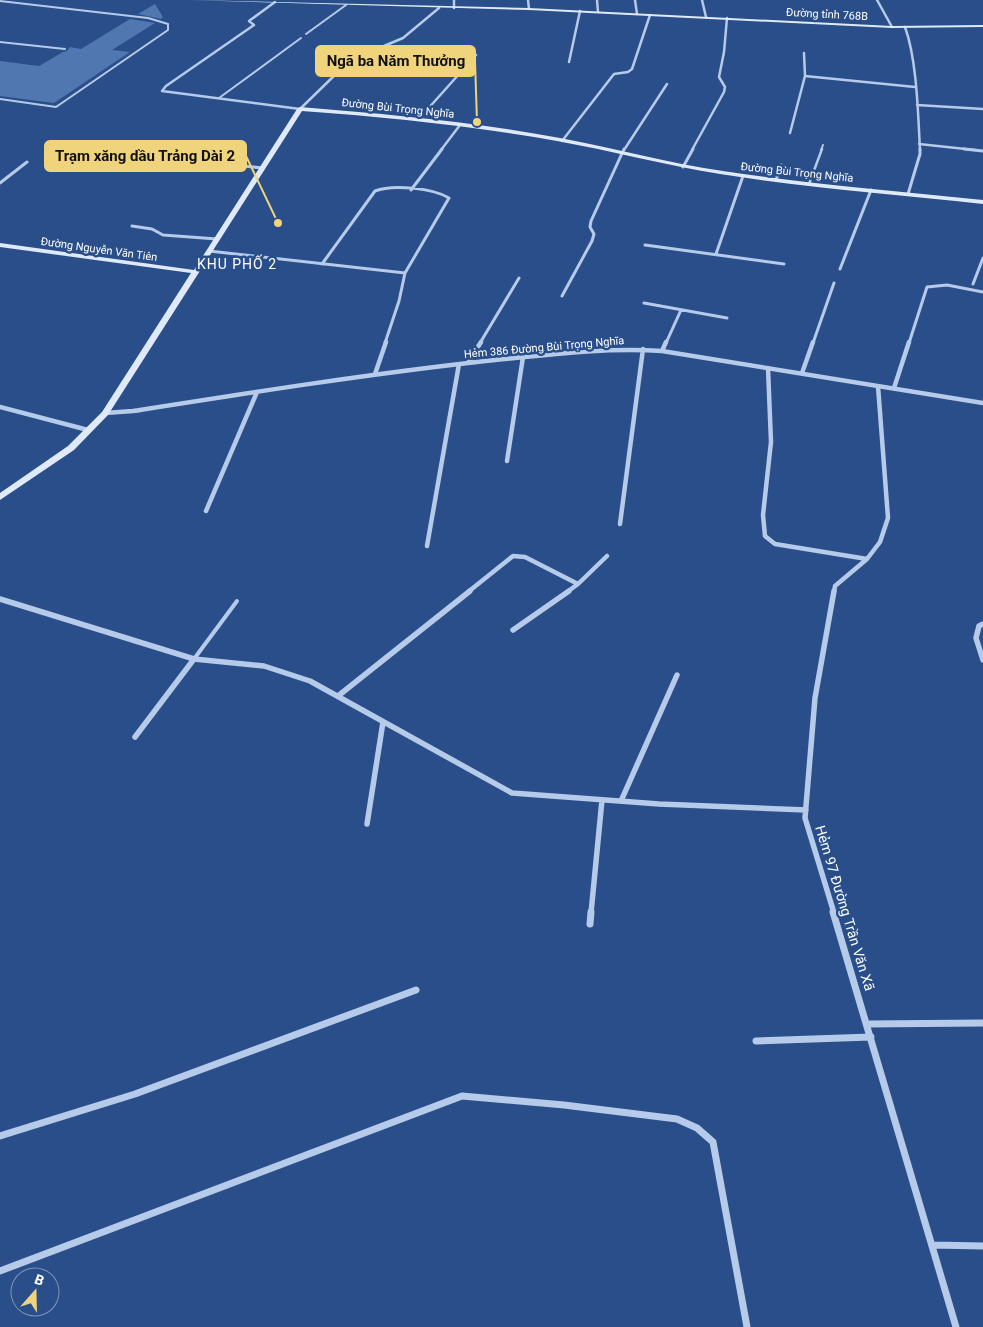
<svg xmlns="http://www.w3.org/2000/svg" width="983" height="1327" font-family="Roboto,sans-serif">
<rect width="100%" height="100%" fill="#294e89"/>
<path fill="#5177b0" d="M155,4l8,13 -2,2 -23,-5z
M130,19l25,4 -43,27 18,2 -76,51 -54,-7v-35l39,5 24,-14 4,-1 3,-4 11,2z"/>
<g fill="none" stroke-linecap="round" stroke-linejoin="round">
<path stroke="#b6cae9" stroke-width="2" d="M0,1l148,17 20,6v6l-112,77 -56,-8
M306,34l40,-29
M0,42l65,7
M219,98l82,-60
M821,150l2,-5"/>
<path stroke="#b6cae9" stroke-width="2.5" d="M809,184l13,-35"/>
<path stroke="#b6cae9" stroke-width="4" d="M194,659l43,-58"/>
<path stroke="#b6cae9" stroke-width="2.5" d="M454,0v8
M528,0l1,9
M597,0l1,12
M635,0l2,14
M702,0l4,17
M877,0l15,27
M275,2l-26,19 5,4 -88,61 -4,5 138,18 38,-37 27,-18 38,-16 36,-30
M905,27c12,33 13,87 15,123
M386,46l90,9
M569,62l11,-51
M805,76l110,11
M917,105l66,4
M418,120l58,-65
M790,133l15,-57 -1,-23
M562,141l52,-67 14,-2 4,-3 18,-54
M919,144l56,6
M441,150l19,-25
M624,150l43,-66
M692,150l32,-58 1,-5 -6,-10 5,-25 3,-34"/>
<path stroke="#b6cae9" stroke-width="3" d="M964,149l19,2
M88,151l175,17
M683,167l10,-18
M776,180l5,-15
M0,183l27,-21
M411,190l31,-41
M908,194l12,-40v-5
M132,226l20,3 11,6 54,4
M645,245l139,19
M209,251l196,22
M716,254l27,-78
M322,264l53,-73c17,-7 58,-3 74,7l-44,75 -6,28 -14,42
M840,269l31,-79
M973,284l10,-26
M562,296l30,-55 2,-7 -4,-7 1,-6 33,-72
M644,303l83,15
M480,343l39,-65
M666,343l15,-33
M813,343l21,-60
M909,343l18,-56 20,-2 36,7"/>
<path stroke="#b6cae9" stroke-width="4.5" d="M662,351l4,-9
M468,363l13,-21
M768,368l3,74 -8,73 2,21 10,8 92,15
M802,373l11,-31
M375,374l11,-32
M894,388l15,-46
M0,407l88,23
M105,413l28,-2c115,-18 229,-36 344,-49 62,-6 123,-15 185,-11l321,52
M507,461l16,-104
M206,511l51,-119
M620,524l23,-175
M427,546l32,-182
M468,592l45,-36 12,1 53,27
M567,592l11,-8 29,-28
M834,592l1,-6 32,-27 13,-17 8,-24 -10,-132"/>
<path stroke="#b6cae9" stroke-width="5.5" d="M0,599l194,60 70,7 46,15 202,112 147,11 147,6
M983,624l-4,2 -3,12 7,22
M513,630l56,-39
M338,696l132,-105
M135,737l59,-78
M621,801l56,-126
M367,824l16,-102
M591,913l11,-113
M834,913l-29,-95 10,-120 19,-107"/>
<path stroke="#b6cae9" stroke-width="7" d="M833,912l123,415
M590,924l1,-12
M867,1024l116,-1
M756,1041l115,-4
M0,1136l135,-42 281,-104
M933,1245l50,1
M0,1271l462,-175 102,9 113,14 20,9 16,14 34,185"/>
<path fill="#e0e9f8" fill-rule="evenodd" d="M188,0l341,8 363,18 91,-1v2l-91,1 -363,-18z
M300,107c87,7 174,15 260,31 54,10 108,25 163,33 86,13 173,20 260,29v4c-88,-10 -176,-16 -263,-30 -55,-9 -108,-23 -163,-33 -85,-15 -170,-24 -255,-30l-194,304 -34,35 -74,50v-7l68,-47 34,-34 89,-139 -191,-26v-4l194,27 103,-161z"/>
</g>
<g text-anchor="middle" stroke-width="5" stroke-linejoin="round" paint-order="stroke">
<g font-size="11" fill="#fff" stroke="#294e89">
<text transform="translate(827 14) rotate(3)" y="4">Đường tỉnh 768B</text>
<text transform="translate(398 108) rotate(6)" y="4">Đường Bùi Trọng Nghĩa</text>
<text transform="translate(797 172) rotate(6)" y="4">Đường Bùi Trọng Nghĩa</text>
<text transform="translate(99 249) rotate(8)" y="4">Đường Nguyễn Văn Tiên</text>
<text transform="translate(544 347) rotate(-5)" y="4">Hẻm 386 Đường Bùi Trọng Nghĩa</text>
</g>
<g font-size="14" letter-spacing="1" fill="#fff" stroke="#294e89">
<text x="237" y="269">KHU PHỐ 2</text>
</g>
<g font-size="14" fill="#fff" stroke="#294e89">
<text transform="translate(845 908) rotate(73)" y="5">Hẻm 97 Đường Trần Văn Xã</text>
</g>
</g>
<path fill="none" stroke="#f0d47c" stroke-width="2" d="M477 122L475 61M278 223L246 156"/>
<g fill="#f0d47c" stroke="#294e89" stroke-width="2">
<circle cx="477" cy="122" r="5"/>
<circle cx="278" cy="223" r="5"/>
</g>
<g fill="#f0d47c" stroke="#f0d47c" stroke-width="2">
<rect x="316" y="46" width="159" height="30" rx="5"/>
<rect x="45" y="141" width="201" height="30" rx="5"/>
</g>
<g font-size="15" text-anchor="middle" font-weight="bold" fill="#111">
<text x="396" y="66">Ngã ba Năm Thưởng</text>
<text x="145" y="161">Trạm xăng dầu Trảng Dài 2</text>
</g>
<g transform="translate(35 1292) rotate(20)"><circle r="24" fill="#294e89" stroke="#7f95b8"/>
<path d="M0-4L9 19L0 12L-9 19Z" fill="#f0d47c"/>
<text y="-8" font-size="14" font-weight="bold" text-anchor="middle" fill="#ffffff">B</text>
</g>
</svg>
